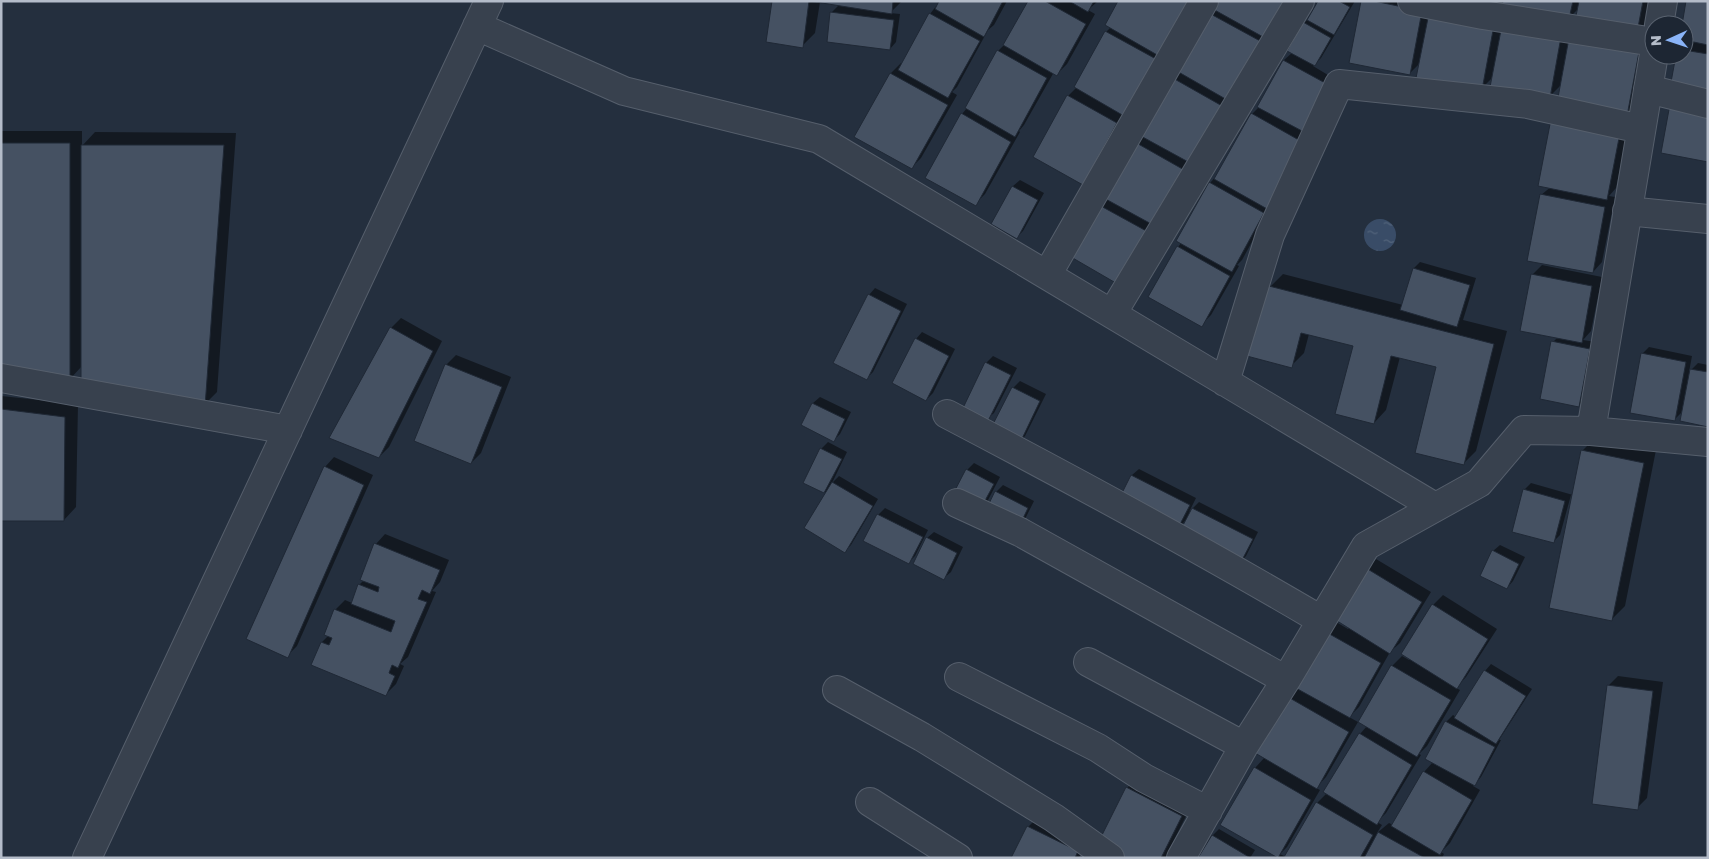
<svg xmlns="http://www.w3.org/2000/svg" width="1709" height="859" font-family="'Golos Text',sans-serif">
<defs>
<pattern id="water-ripples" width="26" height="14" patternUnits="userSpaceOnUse" patternTransform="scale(1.25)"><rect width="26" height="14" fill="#394c67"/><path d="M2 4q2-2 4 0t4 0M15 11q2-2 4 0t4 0" fill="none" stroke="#53647b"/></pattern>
</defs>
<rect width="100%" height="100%" fill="#242f3e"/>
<path fill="url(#water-ripples)" d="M1364 235a16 16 0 1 1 32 0a16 16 0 1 1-32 0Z"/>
<path fill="#0007" d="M773,1h129l-12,12 10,1 -4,28 -6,7 -59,-36 8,-8 -19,-3 -5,31 -13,13z
M940,1h67l-13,24 -6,5 -31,57 -5,5 5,3 -36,63 -10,10 -55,-31 35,-64 10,-10 1,1 28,-50z
M1029,1h69l-10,9 7,4 -28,50 -10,10 -3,-2 -30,53 -5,6 1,1 -35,62 -10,10 -13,-90 5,-6 31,-57 7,-7z
M1193,1l-101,172 -9,10 -48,-27 33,-60 9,-9 29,-55 5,-5z
M1287,1l-157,273 -30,-68 8,-7 -4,-3 109,-188z
M1319,1h36l-34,57 -8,8 20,12 -25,45 -4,4 11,7 -44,73 -29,53 -5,5 2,1 -28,49 -10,10 -23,-78 4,-5 28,-59 8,-9 34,-60 7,-7 25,-47 9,-8 11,-29 7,-7z
M1362,1h69l217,41 -12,63 -10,10 -65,-30 -12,12 -56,-20 -12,12 -60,-27 -11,11z
M1452,1h50l-8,8z
M1504,1h146l-4,21 -9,10 -58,-24 -10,10z
M1708,1v160l-37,-57 7,-49h6v-11l4,-4 -4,-1 -1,-14z
M1629,123l-13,65 -7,8 6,1 -13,65 -9,10 -52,-77z
M1,131h81v15l13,-14 141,1 -19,259 -13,13 -122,-39 -12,13 -69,-9z
M1020,180l24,13 -21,38 -6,6 -24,-13 20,-38z
M1420,262l56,16 -13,42 44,11 -31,120 -13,13 -25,-97 -38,-10 -14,53 -12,13 -20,-78 -45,-11 -5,19 -13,13 -21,-79 13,-13 120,31 11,-37z
M1542,265l60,12 -11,54 -8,9 13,2 -11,57 -6,6 -26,-63 5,-5 -26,-62z
M875,288l32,16 -34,68 -7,7 3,-84z
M401,318l41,23 -53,106 -10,10 12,-129z
M922,332l33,17 -22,44 -7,7 -10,-61z
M1649,347l43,9 -3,16 9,-9 10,2v60l-25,-14 -9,9 -32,-66z
M456,355l55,22 -30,76 -10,10 -25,-98z
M993,356l24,12 -23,45 -7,6 -23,-11 22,-45z
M1020,381l26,13 -21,42 -7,7 -5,-55z
M1,396l77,8 -2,103 -12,13 -63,-1z
M820,397l31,15 -11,22 -6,6 -32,-16 11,-21z
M1595,438l61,12 -31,156 -13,13 -39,-123 -2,-1 -11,40 -6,6 -30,-51 7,-7 42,12 9,-44z
M828,442l19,10 -15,31 7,-7 39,23 -27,46 -6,6 -18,-58 -22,-11 16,-33z
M334,457l39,18 -76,171 -10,10 38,-189z
M974,463l26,14 -13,25 -7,7 -13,-39z
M1139,469l57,29 -7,14 10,-10 59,30 -12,24 -6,6 -53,-43 -10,10 -57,-29 12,-25z
M1003,485l31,16 -10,20 -28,-29z
M885,508l43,22 -13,26 -6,6 -31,-47z
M934,532l29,15 -12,25 -7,6 -17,-40z
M385,534l64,26 -9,22 -8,9 4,1 -28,65 -8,7 4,2 -8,18 -10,10 -64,-52 7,-7 6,-25 10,-10 7,3 7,-18 5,-5 12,-36z
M1500,545l25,12 -12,24 -6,7 -14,-37z
M1376,559l55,33 -31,51 -10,9 -31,55 -10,10 9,5 -32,55 -10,11 4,2 -33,57 -7,7 6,3 31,-54 10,-10 33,-59 7,-8 -7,-4 32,-56 10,-10 7,4 24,-55 10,-10 54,34 -31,48 -10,11 4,2 -33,56 -8,8 2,1 -35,58 -9,9 5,3 -5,8 12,-10 4,2 31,-53 9,-10 13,-40 7,-7 3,2 29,-46 6,-7 41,25 -33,51h2l-20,37 -8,9 7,4 -30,53 -9,9 3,2 -2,4h-167l2,-1 -22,-89 10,-11 24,-60 9,-9 29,-56 9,-10 12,7 1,-2 18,-58z
M1618,676l45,6 -16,116 -10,10 -29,-122z
M1137,778l54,28 -26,52h-39l1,-70z
M1038,817l49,24 -8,17h-66l15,-31z
M1219,829l36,21 -5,8h-51l14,-23z"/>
<path fill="#455162" stroke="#1f2835" d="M772,1h121l-1,13 -83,-13 -6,47 -37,-6z
M939,1h64l-19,36 -49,-28z
M1028,1h17l41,23 -29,52 -54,-31z
M1069,1h25l-6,11z
M1118,1h72l-31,55 -54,-31z
M1215,1h70l-20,37 -54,-30z
M1318,1h21l11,6 -16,28 -27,-15z
M1361,1h13l48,10 -12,64 -61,-12z
M1503,1h70l-4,18 -67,-13z
M1579,1h64l-6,32 -62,-12z
M1686,1h22v44l-24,-5v-15h-2z
M830,12l64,8 -4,30 -63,-8z
M1207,12l55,30 -33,59 -54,-31z
M929,13l51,28 -32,57 -50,-28z
M1429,13l65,12 -12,65 -66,-12z
M1303,22l28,16 -16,28 -28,-15z
M1502,25l59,12 -11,61 -60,-11z
M1105,31l51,28 -32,57 -50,-29z
M1569,38l70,14 -12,64 -70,-13z
M997,50l50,28 -32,59 -50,-29z
M1684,50l24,4v46l-39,-7 7,-38h8z
M1283,60l44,24 -25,47 -45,-24z
M890,73l58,32 -36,64 -58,-32z
M1171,77l53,30 -32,57 -53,-29z
M1067,95l50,28 -34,62 -50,-28z
M1670,104l38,7v51l-47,-9z
M961,113l50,29 -35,64 -51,-28z
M1251,113l55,31 -37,66 -55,-31z
M1551,119l69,14 -13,67 -69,-14z
M1133,141l53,30 -31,55 -53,-29z
M1,143h69v237l-69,-9z
M81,145h143l-19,262 -124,-25z
M1209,182l55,31 -32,59 -56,-31z
M1012,186l26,14 -21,39 -26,-15z
M1540,194l65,13 -12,66 -66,-12z
M1099,205l51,28 -29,53 -50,-29z
M1177,246l53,30 -28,51 -54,-30z
M1413,268l57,17 -13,42 -57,-17z
M1531,274l61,12 -10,57 -62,-12z
M1269,286l225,58 -30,121 -49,-12 21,-86 -45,-11 -17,68 -39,-10 18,-68 -52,-13 -9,35 -49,-13z
M868,294l33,17 -34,69 -34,-17z
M390,327l43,24 -54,107 -50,-20z
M915,338l34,18 -23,45 -34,-18z
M1551,341l39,8 -11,58 -39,-8z
M1641,353l45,9 -11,59 -45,-8z
M985,362l26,13 -23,46 -25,-13z
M445,364l57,23 -31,77 -57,-23z
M1690,369l18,3v55l-28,-6z
M1012,387l28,14 -21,44 -29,-15z
M812,403l33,16 -11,23 -33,-17z
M1,409l64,8 -1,104h-63z
M820,448l22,11 -18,34 -21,-10z
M1581,450l63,13 -32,158 -63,-13z
M324,466l40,19 -76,173 -42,-19z
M966,469l28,15 -14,26 -28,-14z
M1131,475l59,30 -13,25 -59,-29z
M832,482l41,24 -28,47 -41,-25z
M1523,489l42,12 -11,42 -42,-11z
M995,491l33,17 -10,21 -33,-17z
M1192,508l61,31 -13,25 -61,-31z
M877,514l46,23 -14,27 -46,-23z
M926,537l31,16 -13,27 -31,-16z
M374,543l66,27 -10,24 -8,-4 -4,9 9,3 -29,66 -6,-3 -3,8 6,3 -9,20 -75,-31 10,-23 8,3 3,-7 -8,-3 10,-26 57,23 4,-11 -44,-17 7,-20 20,8 1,-5 -19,-7z
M1492,550l27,14 -12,25 -27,-13z
M1366,568l56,34 -32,52 -56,-35z
M1432,604l56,35 -31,50 -56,-35z
M1326,632l55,31 -31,55 -56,-31z
M1391,665l60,35 -34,57 -59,-35z
M1484,670l42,26 -30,48 -42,-26z
M1607,685l46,6 -15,119 -46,-6z
M1288,697l61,35 -32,57 -62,-36z
M1445,721l50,26 -20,39 -50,-27z
M1359,733l53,32 -35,60 -54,-33z
M1254,767l57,33 -33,58 -58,-33z
M1423,771l49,29 -32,55 -49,-29z
M1126,787l56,29 -21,42h-38l-26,-13z
M1316,802l57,33 -13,23 -76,-1z
M1027,826l51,25 -3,7h-64z
M1378,832l47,26h-61z
M1212,835l37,22v1h-51z"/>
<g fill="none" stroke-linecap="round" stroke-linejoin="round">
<g stroke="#565f6c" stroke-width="30">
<path id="minor" d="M1412,1l71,14 171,27
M1659,25l4,-24
M477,26l147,65 195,48 616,368
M1648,89l60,15
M1627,211l81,8
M1047,275l157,-274
M1112,314l188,-313
M1,378l287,52
M1225,382l45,-147 69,-151 189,20 113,25
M947,414c126,66 252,134 374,206
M1591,431l63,-377
M957,503l63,29 266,148
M1088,662l156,84
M959,677l139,71 46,30 64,33
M837,690l85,47 132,81 56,40
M870,802l88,56
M87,858l402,-857
M1181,858l63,-112 42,-66 80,-134 113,-63 45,-53 67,1 117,11"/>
</g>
<use href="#minor" stroke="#38414e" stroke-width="28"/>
</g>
<rect width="1709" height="859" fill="none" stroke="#b4bcc9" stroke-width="5"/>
<g transform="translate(1669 40) rotate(267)"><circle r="24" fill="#1d2633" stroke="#59626f"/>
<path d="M0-4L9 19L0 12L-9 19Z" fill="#8ab4f8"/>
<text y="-8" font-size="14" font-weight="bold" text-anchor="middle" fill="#b4bcc9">N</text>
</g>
</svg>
